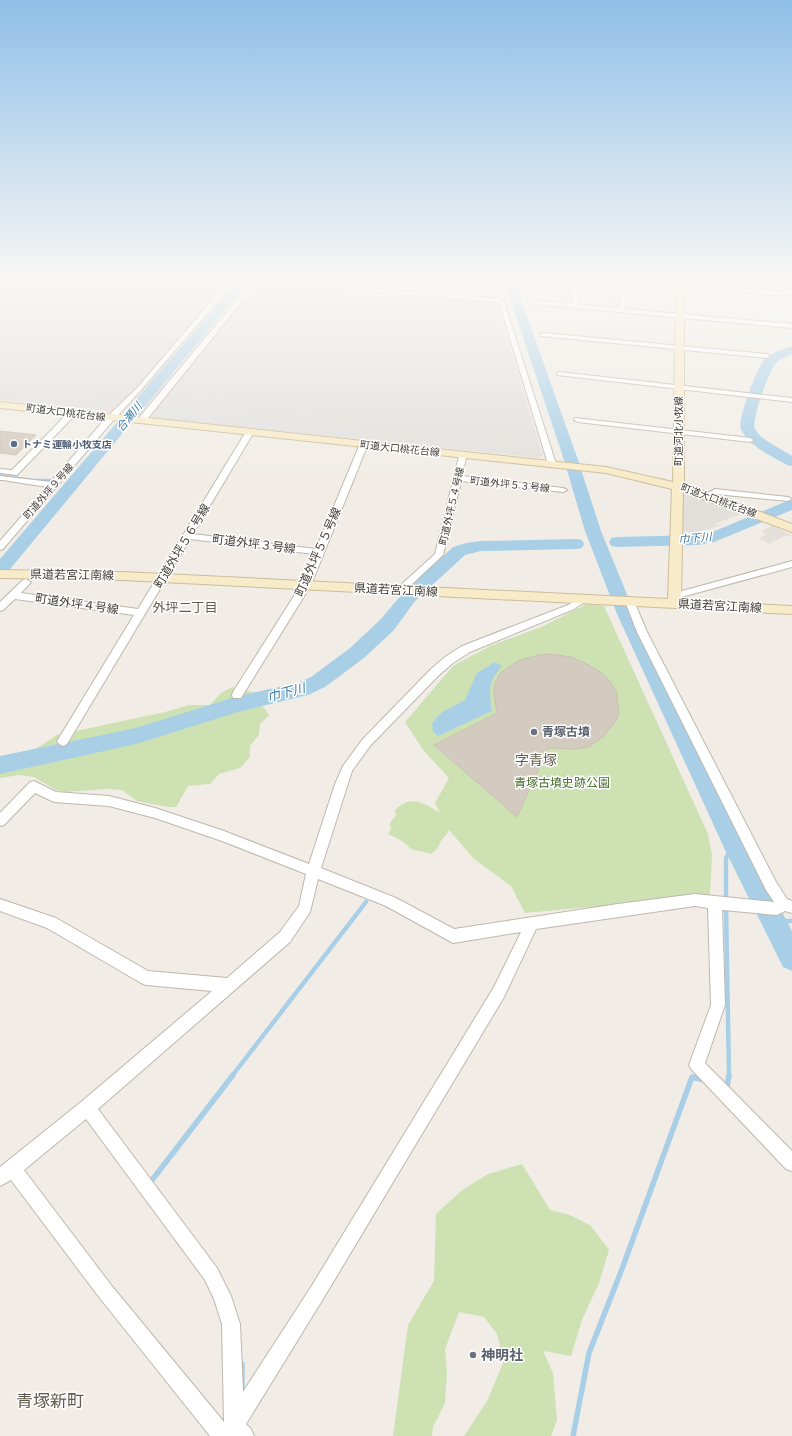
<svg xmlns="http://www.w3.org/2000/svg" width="792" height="1436" font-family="Arial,'Noto Sans JP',sans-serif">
<rect width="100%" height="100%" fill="#f1ede6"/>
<path fill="#e4dfd5" d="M429,283h27v4l16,1 -1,5 -36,-2 2,-7z
M638,283h39v13l-41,-5z
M601,291l18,1 -1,16h-1v-8l-17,-1z"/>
<path fill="#e3dfdb" d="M0,283h332l3,5 161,12 47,156 -4,2 -539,-58z
M686,494l39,13 16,7 -27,10 7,1 -11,4 -13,3 -13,1 -2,-1v-37z
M772,526l20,9 -3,2 -3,-2 -17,9 -11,-6 8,-3 -4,-4z"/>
<path fill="#cde1b3" d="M587,604l17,2 104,228 4,21 -2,41 -185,17 -14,-27 -37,-27 -25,-29c-2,5 -5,7 -8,11 -3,6 -4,9 -10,13l-20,-5 -9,-8 -14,-7 3,-5 -1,-6 6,-8 -1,-5c16,-16 29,-7 45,3l-5,-10 14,-25 -26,-28 -18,-28 48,-56 37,-20 51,-19z
M232,687l20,5 17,23 -9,9 -1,11 -9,11v11l-10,11 -21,6 -9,10 -22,2 -12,21h-8l-31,-6 -15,-11 -15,-1 -41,3 -10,-2 -22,-13 -15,-2 -19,3v-20l34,-8 23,-15 108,-23 24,-7h21l11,-12z
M522,1164l28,46 20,5 21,11 18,24 -10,33 -17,37 -11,36 -28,-5 10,22 4,47 -6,16h-87l23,-35 17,-40 -7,-27 -13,-17 -25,-5 -14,37 2,24 -2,30 -12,24 -1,9h-39l15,-111 26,-44 2,-67 25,-23 27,-17z"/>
<path fill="#e2e0de" d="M3,364l29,3 6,4 -18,20 91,10 -8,9 -89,-10 3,-3 -11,-1 -3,2h-3v-33z
M172,394l100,10 -2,3 -101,-10z
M164,406l129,15 3,-7h7l3,-5 12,1 -7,14 50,3 -5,12 -202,-21z"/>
<path fill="#a9cfe7" d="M495,662l7,4c-14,15 -13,24 -10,45l-54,25 -5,-4 -1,-9 9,-10 24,-13 12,-27z"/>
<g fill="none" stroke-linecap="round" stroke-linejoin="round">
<path stroke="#a9cfe7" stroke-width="2.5" d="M0,475l32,5h18"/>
<path stroke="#a9cfe7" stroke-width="4.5" d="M726,901v-43l8,-14
M726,907l3,169
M773,921h19
M232,1076l134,-174"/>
<path stroke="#a9cfe7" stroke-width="5.5" d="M724,1086l3,1 2,-12
M149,1184l84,-109
M242,1364v32
M573,1436l16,-83 33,-84 70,-192 12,3"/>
<path fill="#a9cfe7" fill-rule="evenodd" d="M236,283h11l-241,291 -6,2v-17z
M505,283h10l63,177 23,71 34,83 107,222 50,95v40l-9,-4 -57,-115 -109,-238 -32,-83 -21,-71z
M792,346v8c-5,3 -12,5 -16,9 -7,7 -25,57 -21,66 5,11 27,20 37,27v10l-5,-1c-15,-9 -38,-18 -46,-36 -4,-10 16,-61 23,-69 7,-7 19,-11 28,-14z
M792,499v11l-78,32 -16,3 -81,2 -6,-1 -2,-4 2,-4 6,-1 81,-2 12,-2z
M576,539l6,1 2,4 -2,4 -6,1 -95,2 -16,4 -50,46 -21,29 -30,28 -39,29 -17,8 -70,17 -102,32 -136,30v-18l136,-28 102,-32 59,-13 14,-6 39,-29 30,-28 23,-27 50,-46 13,-4 15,-2z"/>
</g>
<path fill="#d4cbc0" stroke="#cbc0b1" d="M0,431l36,4 -20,20 -16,-2z
M551,654l20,3 14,6 17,10 7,7 7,11 3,20 -2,8 -13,17 -15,11 -13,2 -28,-1 -31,69 -83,-72 63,-32 -3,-18 1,-12 6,-11 19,-12 19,-5z"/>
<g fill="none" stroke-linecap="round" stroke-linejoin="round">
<g stroke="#beb7ad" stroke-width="2">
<path id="street" d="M227,283h6l-92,107 -31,34 -107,125 -3,1v-9l47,-54 -44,-7h-3v-4l51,6 53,-62 33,-32z
M251,283h6l-113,140h-6v-4z
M334,283h6v3l163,13 53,165 -1,2h-6l-1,-2 -49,-162 -161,-13 -3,-2z
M571,283h6l1,19 4,3 37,3 2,-17 11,-1 1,-7h6l-3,9 -10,1 -1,16 167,15v4l-261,-24 -3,-2 3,-2 42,4z
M680,283l93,8 19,-1v4l-19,1 -95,-9 -1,-1z
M543,333l224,21 3,2 -3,2 -226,-22v-2z
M559,372l233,26v4l-235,-27v-2z
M70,411h6l1,2 -60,62 -17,-2v-4l12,1z
M575,418l175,20 4,2 -4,2 -172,-20 -4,-2z
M247,430h6l1,2 -61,102 123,15 44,-105 4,-2 4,2 -57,141 -70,113h-8l-1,-3 1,-3 68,-107 13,-31 -124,-15 -123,205 -4,2 -4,-2 -2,-3 2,-3 75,-123 -119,-16 -12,11 -3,1v-9l23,-22 3,-1 5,3 -10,11 117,16z
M460,452h3l4,2 -5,22 101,12 4,2 -4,2 -102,-11 -18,74 -33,31 -3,6h-6l-2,-2 4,-7 32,-29z
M715,489l73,8 4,2 -4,2 -72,-7 -5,3h-6l-1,-2z
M792,561v6l-118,32 -5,-3 2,-2z
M584,596l3,1 2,2 -15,10 -104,43 -17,11 -15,13 -68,70 -18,25 -31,97 75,30 58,31 164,-25 77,-10 79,8 -8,-12 -129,-258 -12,-31 5,-3 3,1 14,33 129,250 11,17 5,2v12l-7,-2 -8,4 -55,-5 3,95 -20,58 87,88v20l-6,-2 -94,-99 -3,-5 22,-60 -3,-97 -13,-2 -159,23 -32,68 -181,302 -77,125 5,5 3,7h-44l-111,-139 -88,-117 -11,6v-19l81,-65 131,-111 -66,-6 -5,-2 -94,-55 -47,-17v-12l56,19 92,53 79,7 53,-46 19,-26 7,-32 -84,-33 -67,-23 -46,-12 -55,-4 -19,-9 -31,32 -4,1v-13l30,-31 4,-1 22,11 53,4 46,12 69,23 85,33 26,-80 8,-18 19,-26 68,-70 15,-13 17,-11 106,-41zM318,879l68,27 67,37 68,-11 -27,55 -183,300 -68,105 -3,-68 -9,-28 -14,-28 -119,-159 192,-167 20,-30zM86,1119l119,161 9,19 8,25 2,98 -113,-137 -87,-115z"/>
</g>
<g stroke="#cbbd9a" stroke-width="2">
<path id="secondary" d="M676,283h8v202l43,14 65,25v8l-109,-40 -2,108 111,6v8l-669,-34 -123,-2v-8l123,2 545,27 4,-110 -66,-16 -606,-65v-6l606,65 67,15z"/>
</g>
<use href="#street" fill="#fff" fill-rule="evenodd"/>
<use href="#secondary" fill="#f8ebc9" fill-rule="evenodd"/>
</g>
<linearGradient id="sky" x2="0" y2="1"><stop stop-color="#8fbfe8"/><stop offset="0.58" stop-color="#f9f7f4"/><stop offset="1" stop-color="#f9f7f4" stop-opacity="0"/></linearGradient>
<rect width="792" height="484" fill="url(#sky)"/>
<circle fill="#5c6f8a" stroke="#fff" stroke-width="1.5" cx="14" cy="444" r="4"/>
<g fill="#6b7280" stroke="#fff" stroke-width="1.5">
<circle cx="534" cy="732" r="4"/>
<circle cx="473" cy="1355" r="4"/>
</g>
<g text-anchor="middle" stroke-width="3" stroke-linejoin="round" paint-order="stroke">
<g font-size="10" fill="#433d36" stroke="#fff">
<text transform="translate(66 412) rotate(7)" y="4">町道大口桃花台線</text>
<text transform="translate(678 431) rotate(-90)" y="4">町道河北小牧線</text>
<text transform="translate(400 448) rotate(6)" y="4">町道大口桃花台線</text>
<text transform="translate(510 484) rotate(6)" y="4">町道外坪５３号線</text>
<text transform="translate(48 491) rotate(-49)" y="4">町道外坪９号線</text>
<text transform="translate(719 500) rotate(20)" y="4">町道大口桃花台線</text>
<text transform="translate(451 506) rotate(-77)" y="4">町道外坪５４号線</text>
</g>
<g font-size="10" font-weight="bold" fill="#4e5e75" stroke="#fff" text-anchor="start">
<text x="22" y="448">トナミ運輸小牧支店</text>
</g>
<g font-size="11" font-style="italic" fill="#3c7aa1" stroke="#fff">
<text transform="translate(129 417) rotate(-50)" y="4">合瀬川</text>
<text transform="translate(695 538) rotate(-4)" y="4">巾下川</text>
</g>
<g font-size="12" fill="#433d36" stroke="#fff">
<text transform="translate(254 544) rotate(7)" y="4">町道外坪３号線</text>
<text transform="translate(182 546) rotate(-59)" y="4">町道外坪５６号線</text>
<text transform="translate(318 552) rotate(-66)" y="4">町道外坪５５号線</text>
<text transform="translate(72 575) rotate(1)" y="4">県道若宮江南線</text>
<text transform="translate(396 590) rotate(3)" y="4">県道若宮江南線</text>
<text transform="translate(77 604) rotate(8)" y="4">町道外坪４号線</text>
<text transform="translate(720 606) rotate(3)" y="4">県道若宮江南線</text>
</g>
<g font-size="12" font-weight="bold" fill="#5b616d" stroke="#fff" text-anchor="start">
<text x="542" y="736">青塚古墳</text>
</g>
<g font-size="12" fill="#496d30" stroke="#fff">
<text x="562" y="787">青塚古墳史跡公園</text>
</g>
<g font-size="13" fill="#645b4f" stroke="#fff">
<text x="185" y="612">外坪二丁目</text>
</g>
<g font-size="13" font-style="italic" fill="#3c7aa1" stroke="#fff">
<text transform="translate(286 692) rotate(-15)" y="5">巾下川</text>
</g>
<g font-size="14" fill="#645b4f" stroke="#fff">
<text x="536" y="765">字青塚</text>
</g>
<g font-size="14" font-weight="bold" fill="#5b616d" stroke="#fff" text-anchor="start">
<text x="481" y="1360">神明社</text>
</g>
<g font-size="17" fill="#645b4f" stroke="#fff">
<text x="50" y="1407">青塚新町</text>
</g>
</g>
</svg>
